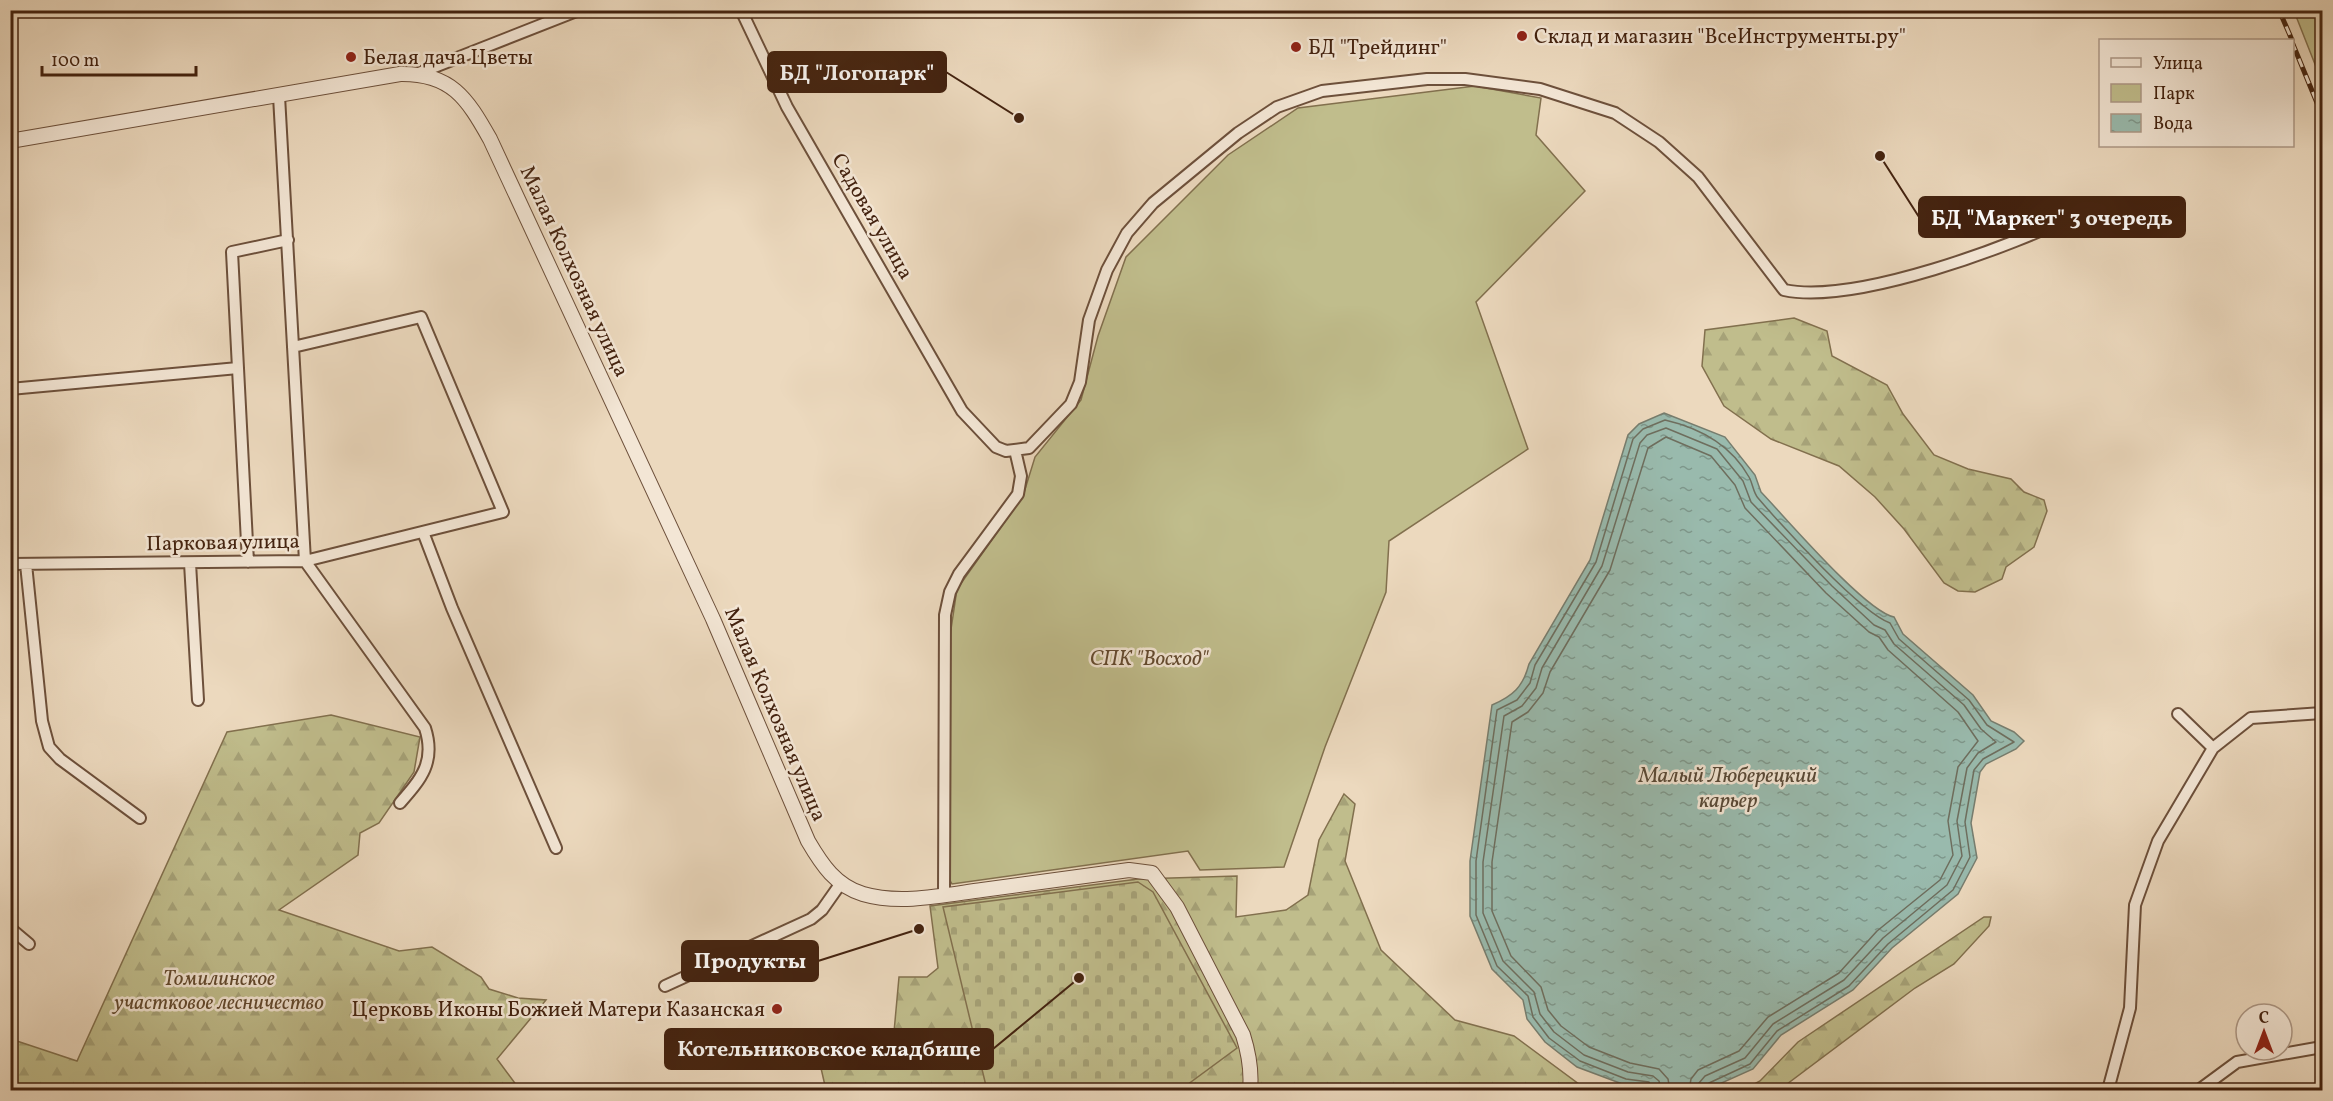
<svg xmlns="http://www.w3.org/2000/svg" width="2333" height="1101" font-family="Vollkorn,serif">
<defs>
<pattern id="forest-firs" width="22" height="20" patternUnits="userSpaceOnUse" patternTransform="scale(1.5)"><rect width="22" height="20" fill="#c0bd8c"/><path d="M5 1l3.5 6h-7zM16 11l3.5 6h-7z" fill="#a6a278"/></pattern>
<pattern id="cemetery-stones" width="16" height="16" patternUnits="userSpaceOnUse" patternTransform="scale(1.5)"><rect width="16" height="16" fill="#c0bd8c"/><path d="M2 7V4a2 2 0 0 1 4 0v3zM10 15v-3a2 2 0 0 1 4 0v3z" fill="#a6a278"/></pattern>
<pattern id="water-ripples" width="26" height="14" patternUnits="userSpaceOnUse" patternTransform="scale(1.5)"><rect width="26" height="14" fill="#99baad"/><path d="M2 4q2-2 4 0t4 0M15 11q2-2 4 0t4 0" fill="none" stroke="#7e978b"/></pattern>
</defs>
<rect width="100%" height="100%" fill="#ecd9be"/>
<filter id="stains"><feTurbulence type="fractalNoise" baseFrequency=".00333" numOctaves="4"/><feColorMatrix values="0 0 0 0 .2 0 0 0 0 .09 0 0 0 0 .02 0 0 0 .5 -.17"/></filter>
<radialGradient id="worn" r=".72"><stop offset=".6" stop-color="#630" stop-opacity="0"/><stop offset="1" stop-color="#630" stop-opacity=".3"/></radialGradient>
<path fill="#c0bd8c" stroke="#82704e" stroke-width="1.5" d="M2294,11h28v71z
M1475,86l66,12 -5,37 49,56 -109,111 52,147 -139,92 -3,51 -61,155 -41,120 -84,3 -12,-19 -236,33 -5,-8 3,-240 7,-47 66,-93 12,-39 46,-57 17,-64 28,-79 102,-102 70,-47z"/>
<path fill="url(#forest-firs)" stroke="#82704e" stroke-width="1.5" d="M1794,318l33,13 5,25 55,29 16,29 31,41 34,14 43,10 13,13 20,8 3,11 -13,36 -28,20 -4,12 -27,13 -17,-1 -14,-8 -40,-54 -29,-32 -36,-31 -68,-27 -47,-33 -22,-40 3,-36z
M331,715l89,22 -6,35 -35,51 -19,10 -2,22 -79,55 120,41 33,-4 49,30 8,12 29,9 28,2 -49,59 23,31h-509v-51l66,22 150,-329z
M1344,794l11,10 -10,57 36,89 74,70 59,16 65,48 20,6h-773l-8,-35 6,-16 61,8 9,-15 5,-55h28l11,-9 -8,-62 208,-27 99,-3 -1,41 50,-7 22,-15 11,-55z
M1984,917h7l-2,9 -35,38 -39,24 -136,102h-36l17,-9 38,-39z"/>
<path fill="url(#cemetery-stones)" stroke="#82704e" stroke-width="1.5" d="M1138,882l15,10 84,156 -57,42h-193l-44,-183z"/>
<path fill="url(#water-ripples)" stroke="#777d6e" stroke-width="1.5" d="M1664,413l61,24 30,38 6,17c25,26 104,119 133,125l9,17 70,61 18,26 23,11 10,9 -8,8 -30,15 -6,8 -9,51 6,35 -19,36 -66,54 -39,42 -72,45 -28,34 -47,21h-35l-46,-5 -48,-18 -32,-25 -18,-23 -4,-19 -31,-31 -22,-53v-55l22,-156c21,-9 31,-18 37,-41l61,-104 38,-125 11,-11z"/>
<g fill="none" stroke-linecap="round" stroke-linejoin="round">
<path stroke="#6e6e5e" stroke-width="1.5" d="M1653,1090l-4,-8 -23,-3 -46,-18 -31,-23 -16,-21 -5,-21 -31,-30 -21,-51v-54l21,-151 20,-10 13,-17 5,-18 61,-103 37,-123 10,-10 22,-9c35,8 66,25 84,57 4,7 4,15 9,21 24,28 103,115 132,125l9,16 70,61 18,25 27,17 -31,17 -9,11 -9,52 5,35 -17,33 -65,54 -39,42 -72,45 -27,33 -41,19 -3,7
M1661,1090l-2,-9 -6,-5 -25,-4 -44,-17 -30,-23 -14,-18 -6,-22 -31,-31 -20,-48v-51l21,-146 18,-10 14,-18 6,-20 60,-102 38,-123 7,-8 19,-7 51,21 26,32 8,21 81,84 42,39 11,5 9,14 70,61 17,24 15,13 -18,11 -11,15 -10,53 5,35 -15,29 -64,53 -39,42 -71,44 -28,34 -40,18 -6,7 -1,7
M1670,1090l-2,-11 -9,-10 -29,-6 -41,-16 -28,-21 -13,-16 -7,-23 -30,-31 -19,-45v-49l20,-140 16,-10 15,-19 7,-21 60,-102 38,-122 18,-11 45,19 24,29 10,23 81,85 43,39 10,5 9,13 70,62 20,29 -20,26 -10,54 5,34 -13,25 -63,51 -38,42 -71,44 -29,34 -41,19 -7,9 -2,11"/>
<g stroke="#6d503b" stroke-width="14">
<path id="minor" d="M741,10l46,97 175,304 34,36 10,4 23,-3 42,-44 9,-22 9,-62 18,-50 20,-37 26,-30 85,-70 39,-26 45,-16 105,-12h38l75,10 75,24 44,29 39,35 86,113c71,15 229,-44 295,-77
M419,73l160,-63
M279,96l26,465 120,167c11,34 -4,51 -25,75
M10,389l228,-21
M423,532l29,76 104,240
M248,562l-16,-310 56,-12
M190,563l8,137
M10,564l295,-3 198,-49 -82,-195 -128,30
M26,564l16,157 7,26 11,12 80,59
M2178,714l35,34 38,-30 71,-5
M944,895l1,-280 5,-23 9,-18 59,-80 3,-18 -6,-26
M10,928l19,16
M665,986l146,-67 11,-9 19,-27
M2108,1090l22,-82 5,-103 23,-64 55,-93
M2199,1090l38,-28 85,-15"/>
</g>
<g stroke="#6d503b" stroke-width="16">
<path id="tertiary" d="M10,141l390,-67c51,-1 67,24 90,65l223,480 95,222c14,24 28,45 55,53 37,11 82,1 119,-4 49,-7 98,-13 147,-20l23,3 25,34 66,128c6,19 9,35 7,55"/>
</g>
<use href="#minor" stroke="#f3e6d5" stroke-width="10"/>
<use href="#tertiary" stroke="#f3e6d5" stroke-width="14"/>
<g stroke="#43220f" stroke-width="5">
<path id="rail" d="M2279,10l13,30
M2292,42l30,73"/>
</g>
<use href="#rail" stroke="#f3e6d5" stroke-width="3" stroke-dasharray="9" stroke-linecap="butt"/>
</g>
<g fill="#8f2418" stroke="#f3e6d5" stroke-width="2">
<circle cx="1522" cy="36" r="6"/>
<circle cx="1296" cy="47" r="6"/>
<circle cx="351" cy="57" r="6"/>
<circle cx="777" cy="1009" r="6"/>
</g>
<g text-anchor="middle" stroke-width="5" stroke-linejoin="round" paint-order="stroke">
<g font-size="21" fill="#43220f" stroke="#f3e6d5" text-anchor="start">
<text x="1534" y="43">Склад и магазин "ВсеИнструменты.ру"</text>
<text x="1308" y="54">БД "Трейдинг"</text>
<text x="363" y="64">Белая дача Цветы</text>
<text x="765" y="1016" text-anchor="end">Церковь Иконы Божией Матери Казанская</text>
</g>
<g font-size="21" fill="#43220f" stroke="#f3e6d5">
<text transform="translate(873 216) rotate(60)" y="7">Садовая улица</text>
<text transform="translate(575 271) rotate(65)" y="7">Малая Колхозная улица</text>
<text transform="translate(223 542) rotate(-1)" y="7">Парковая улица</text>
<text transform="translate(776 714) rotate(67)" y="7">Малая Колхозная улица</text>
</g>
<g font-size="21" font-style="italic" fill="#62492e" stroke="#f3e6d5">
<text x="1149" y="665">СПК "Восход"</text>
<text x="219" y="985">Томилинское<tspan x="219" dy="24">участковое лесничество</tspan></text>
</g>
<g font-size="22" font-style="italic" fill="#584836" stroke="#f3e6d5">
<text x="1728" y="782">Малый Люберецкий<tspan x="1728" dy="25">карьер</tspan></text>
</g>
</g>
<path fill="none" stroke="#43220f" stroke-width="2" d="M1019 118L946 72M1880 156L1919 217M919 929L818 961M1079 978L993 1049"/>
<g fill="#43220f" stroke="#f3e6d5" stroke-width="2">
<circle cx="1019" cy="118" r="6"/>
<circle cx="1880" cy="156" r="6"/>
<circle cx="919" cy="929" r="6"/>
<circle cx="1079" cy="978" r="6"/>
</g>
<g fill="#43220f" stroke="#43220f" stroke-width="2">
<rect x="768" y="52" width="178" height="40" rx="6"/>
<rect x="1919" y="197" width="266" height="40" rx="6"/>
<rect x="682" y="941" width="136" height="40" rx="6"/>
<rect x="665" y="1029" width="328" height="40" rx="6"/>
</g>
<g font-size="22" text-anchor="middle" font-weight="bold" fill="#fff">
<text x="857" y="80">БД "Логопарк"</text>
<text x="2052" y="225">БД "Маркет" 3 очередь</text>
<text x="750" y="968">Продукты</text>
<text x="829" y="1056">Котельниковское кладбище</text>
</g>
<rect width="2333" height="1101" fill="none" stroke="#ecd9be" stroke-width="36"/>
<rect x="12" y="12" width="2309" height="1077" fill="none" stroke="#43220f" stroke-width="3"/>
<rect x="18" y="18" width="2297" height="1065" fill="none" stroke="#43220f" stroke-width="1.5"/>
<rect x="2099" y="39" width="195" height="108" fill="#f3e6d5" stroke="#ad9886" stroke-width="1.5"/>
<rect x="2111" y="58" width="30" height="9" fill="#f3e6d5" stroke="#ad9886" stroke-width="1.5"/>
<text x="2153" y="69" font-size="18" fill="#43220f">Улица</text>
<rect x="2111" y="84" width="30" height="18" fill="#c0bd8c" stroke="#ad9886" stroke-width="1.5"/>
<text x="2153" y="99" font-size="18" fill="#43220f">Парк</text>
<rect x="2111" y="114" width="30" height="18" fill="url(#water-ripples)" stroke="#ad9886" stroke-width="1.5"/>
<text x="2153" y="129" font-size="18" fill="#43220f">Вода</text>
<g transform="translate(2264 1032)"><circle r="28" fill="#f3e6d5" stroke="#ad9886" stroke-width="1.5"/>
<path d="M0-4.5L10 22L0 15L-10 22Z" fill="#8f2418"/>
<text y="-9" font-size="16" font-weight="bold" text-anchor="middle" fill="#43220f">С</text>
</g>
<path d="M42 66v9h154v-9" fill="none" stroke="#43220f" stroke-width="3"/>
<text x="51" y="66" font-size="18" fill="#43220f" stroke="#f3e6d5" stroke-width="4.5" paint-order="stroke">100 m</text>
<rect width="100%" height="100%" filter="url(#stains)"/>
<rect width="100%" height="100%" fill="url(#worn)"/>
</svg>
